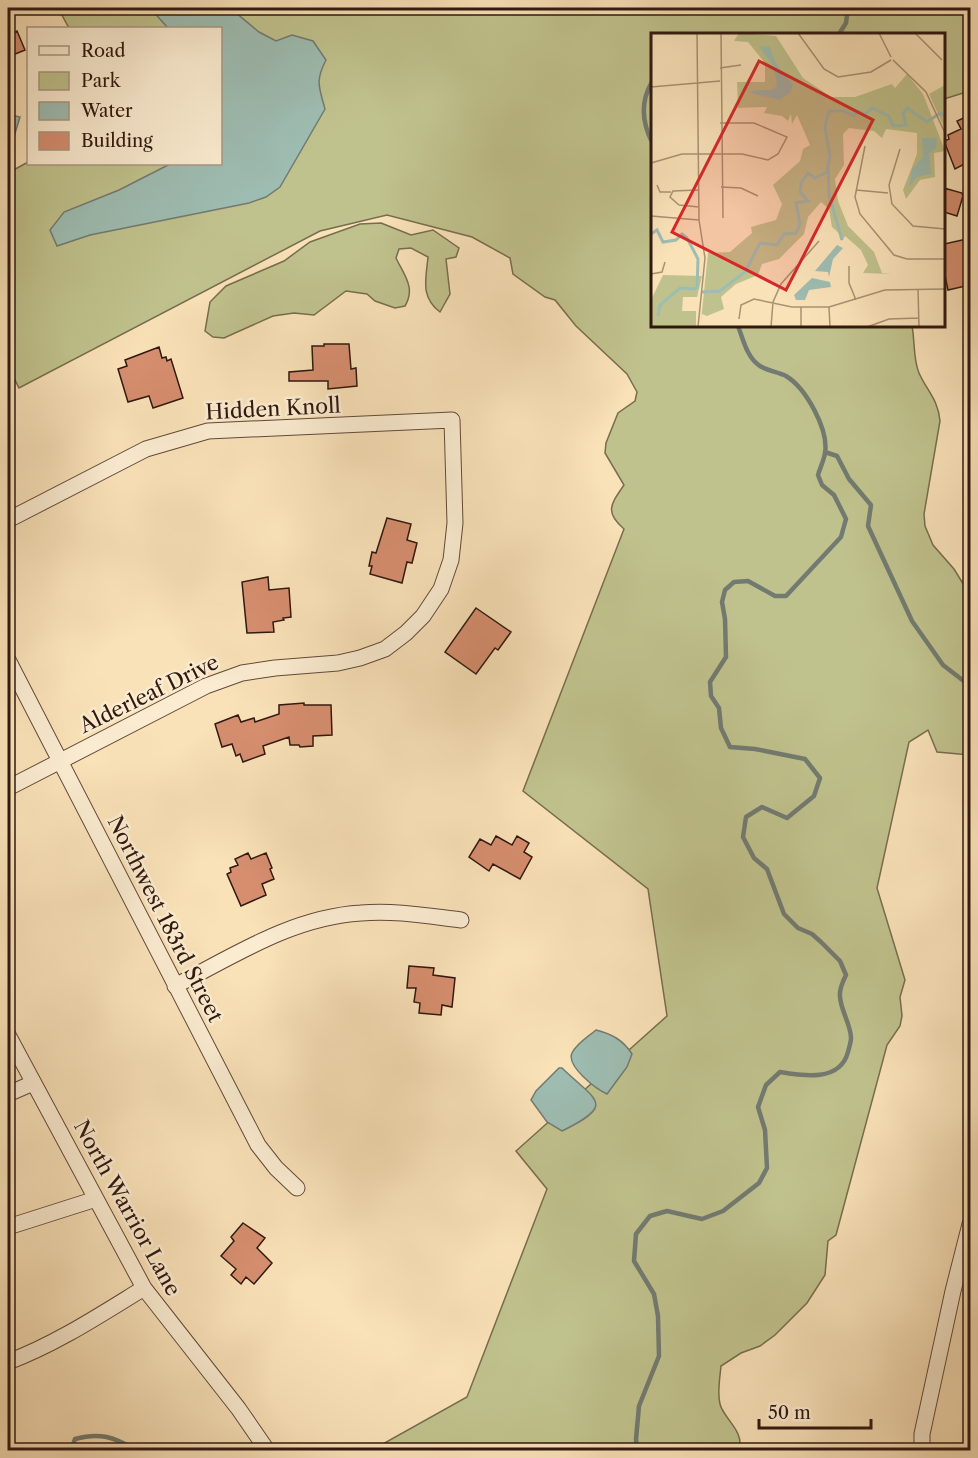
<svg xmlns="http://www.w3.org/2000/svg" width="978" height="1458" font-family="'Libre Caslon Text',serif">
<rect width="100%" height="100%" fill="#f9e1b8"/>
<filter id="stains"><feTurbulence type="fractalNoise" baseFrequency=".00333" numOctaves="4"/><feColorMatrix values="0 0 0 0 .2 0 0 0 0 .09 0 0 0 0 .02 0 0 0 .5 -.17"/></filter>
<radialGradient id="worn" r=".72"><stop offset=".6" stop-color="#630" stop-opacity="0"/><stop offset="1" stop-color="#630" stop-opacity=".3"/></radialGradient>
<path fill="#c0c28d" stroke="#786d4e" stroke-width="1.5" d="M58,8h912v83l-26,8v-65h-292v292h260c3,15 1,33 7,47 8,18 19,26 21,48l-16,93 1,12 8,19 21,24 16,26v160l-33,-3 -9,-22 -19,12 -32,146 28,92 -5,17 2,19 -2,10 -13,19 -51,190 -8,6 -3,34 -18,28 -32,32 -15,11 -19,7 -20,13c-1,11 -4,27 -1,38 3,14 25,27 19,46h-367l95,-53 80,-208 -31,-38 151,-135 -19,-127 -125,-98 101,-262c-20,-17 -13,-25 0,-44l-19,-32 1,-10 12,-30 17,-12 2,-9 -10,-18 -51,-48 -21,-26 -10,-3 -32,-23 -3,-16 -38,-21 -85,-22 -67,16 -301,157 -11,-22v-193l20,-11 192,2v-136h-151z
M381,223l30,12 22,-5 26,18 -3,9 -10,2 4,35 -10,18c-20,-15 -14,-33 -12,-55l-17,-9 -12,1 -3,9c8,17 20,30 9,48l-10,2 -20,-7 -8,-7 -21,-3 -32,24 -20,-2 -21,3 -49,22 -11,-1 -8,-6 5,-29 16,-16 58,-25 26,-19 50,-18z"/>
<path fill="#9ebdb2" stroke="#727b71" stroke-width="1.5" d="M150,8h80l29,24 17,9 16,-6 21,6 13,19c-11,21 -7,27 -1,49l-45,78 -14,10 -17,6 -159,32 -33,11 -7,-16 14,-18 55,-22 51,-26h50v-136h-52z
M11,115l9,2 -8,26 -4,-1v-17z
M596,1030c16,4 27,10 36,24l-5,13 -20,27c-11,-5 -41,-28 -35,-41 5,-10 16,-16 24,-23z
M559,1068h3c34,33 55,36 0,63l-15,-9 -16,-22 5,-9z"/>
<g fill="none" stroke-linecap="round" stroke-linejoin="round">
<path stroke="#727b71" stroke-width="4.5" d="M839,34l7,-11 2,-15
M652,82c-12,20 -10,40 0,60
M825,452l12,4 12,23 22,26 -3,21 44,95 31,44 22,17 5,8
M71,1450l4,-11c25,-7 39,-2 61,11
M637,1450l-1,-11 3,-33 20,-50 -1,-40 -4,-22 -20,-33 2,-27 14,-18 17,-5 35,8 21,-8 36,-28 8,-15 -2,-38 -7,-23 8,-22 14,-13c24,4 60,10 68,-20 1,-4 3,-10 3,-14 0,-13 -10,-27 -11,-41 -1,-7 3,-16 6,-22l-6,-14 -19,-19 -9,-8 -14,-6 -14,-14 -17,-45 -13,-11 -11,-21 3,-20 16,-10 25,11 27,-22 6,-18 -15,-19 -50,-10 -25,-2 -9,-19 -2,-20 -8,-12 -1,-14 16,-25 -1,-38 -3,-17 3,-12 9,-8 14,-1 27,15h11l55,-59 5,-18 -12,-24 -12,-10 -4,-10c2,-7 6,-15 7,-22 4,-23 -19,-65 -39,-77 -8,-4 -18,-5 -26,-10 -13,-8 -17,-27 -22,-40"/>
</g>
<path fill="#d68e6f" stroke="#30180f" stroke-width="1.5" d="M17,31l8,19 -17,7v-22z
M970,115v46l-15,8 -11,-28 5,-2 -1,-4 13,-6 -4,-8z
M944,188l18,5 1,3 -6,20 -13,-4z
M967,239l3,12v34l-22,5 -4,-19v-27z
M324,344h25l2,25 5,-1 1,18 -29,3v-8h-39v-9l24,-2 -1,-24h12z
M159,347l3,11 4,-1 1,4 4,-2 12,39 -30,10 -4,-12 -21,6 -10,-33 9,-3 -2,-6z
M387,518l24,6 -4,16 10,3 -5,20 -5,-1 -5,21 -32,-9 2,-8h-3l3,-14 4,1z
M268,577l1,13 20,-2 2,29 -8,1 1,2 -11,2 1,10 -27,1 -5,-51z
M476,608l35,24 -13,18 -3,-2 -19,26 -31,-22z
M304,703v2h27l1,30 -19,1v10l-13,1 -1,-2h-9l-1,-8 -26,9 2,8 -22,8 -3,-8 -4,2 -4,-12 -10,3 -7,-23 23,-9 3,7 13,-4 1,4 24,-8v-9z
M496,836l16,9 5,-9 12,7 -5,9 8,5 -12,22 -27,-15 -4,7 -20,-14 11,-18 11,6z
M248,853l3,6 15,-6 6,15 -2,1 4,10 -12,5 4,11 -25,11 -14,-32 4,-2 -1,-4 8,-3 -3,-6z
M409,966l25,2 -1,7 22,3 -3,29 -10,-2 -1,10 -22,-2 1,-10 -6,-1 2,-14h-9z
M243,1223l22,15 -8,10 15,15 -18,21 -8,-7 -5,7 -10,-9 5,-6 -15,-13 13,-15 -3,-4z"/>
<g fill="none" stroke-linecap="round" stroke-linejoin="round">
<g stroke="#624a39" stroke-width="17">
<path id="minor" d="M8,520l138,-71 62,-18 244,-11 3,103 -4,37 -10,29 -18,27 -17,17 -21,16 -25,9 -22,5 -63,5 -33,5 -36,13 -198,102
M8,660l250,485 18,23 21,20
M175,986c60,-31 118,-69 186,-73 33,-3 67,3 100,7
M8,1035l136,253 94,120 29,42
M8,1094l25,-11
M8,1227l88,-28
M8,1362c48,-18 92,-47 136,-74
M922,1450v-16l31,-143 17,-67"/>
</g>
<use href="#minor" stroke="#fbecd1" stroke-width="15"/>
</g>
<g text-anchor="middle" stroke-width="5" stroke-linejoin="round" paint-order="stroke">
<g font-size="21" fill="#30180f" stroke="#fbecd1">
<text transform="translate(273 409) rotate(-3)" y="7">Hidden Knoll</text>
<text transform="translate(149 694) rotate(-26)" y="7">Alderleaf Drive</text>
<text transform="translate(165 919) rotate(63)" y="7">Northwest 183rd Street</text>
<text transform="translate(127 1208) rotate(61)" y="7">North Warrior Lane</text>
</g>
</g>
<g transform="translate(651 33)">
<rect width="294" height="294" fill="#f9e1b8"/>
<path d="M88,0l37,3 27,42 28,19h24l37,-13 3,4 12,-14 16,20 22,57 -11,2 1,24 -15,3 -14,19 -3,-9 14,-36v-21l-31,-4 -4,9 -8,-7 -25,-3 -6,6 1,31 -9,14 3,22 10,25 26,26 8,21 10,1 -29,-1 5,-8 -7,-15 -16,-14 -3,5 -1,-6 -9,-8 -3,-18 -8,-7 -13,15 -4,17 -25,25 -17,5 -4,11 -22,9 -15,13 3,12 -17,7 -5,-2 -1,7 7,-68 22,-1 22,-19 -1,-6 25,-7 6,-16 -9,-19 27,-24 3,-12 7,-4 -13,-30 -5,9 -1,-10 -3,7 -6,-5 -18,-3 3,-6 -29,1 -1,-26h28v-19l-17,-21 -14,-1zM294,52v44l-16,-35zM12,242l39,1 -5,21h-14l-1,14h14v16h-45v-27z" fill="#c0c28d"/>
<path d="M108,13l11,1 5,15 18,23 -3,8 -10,7 -29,-7 3,-3h18l5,-4 -3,-19zM271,105h15l-1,10 -7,5 2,21 -14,3 -8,10 3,-18 11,-12zM186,212l6,3 -10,11 -4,18 -1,-5 -13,-1zM161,245l18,4 1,5 -22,3 -4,10h-9l-2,-5z" fill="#9ebdb2"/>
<path fill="none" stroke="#9ebdb2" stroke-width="3" d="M177,130l1,32 13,45M0,201l6,-4 6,12 13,-2 6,-6 5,4 11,21 -1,30M51,259l18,-1 25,-19 15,-29 17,2 7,-11 12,-1 4,-9 -4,-21 12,-2 -8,-9 1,-9 7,-10 7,5 12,-6 3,-16 -5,-29 4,-16h14l11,5 4,-5 7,3 7,-6 17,8 4,10 13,-1 -3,-11 4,-6 20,14 13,-9 5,3M7,283l2,-11 20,-17 16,1"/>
<path fill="none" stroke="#a99174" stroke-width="1.5" d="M46,0l2,187 6,38 -7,69M70,0l2,185M147,0l26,36 14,8 33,-5 20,-12M228,0l12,24M264,0l27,27M242,27l33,32 19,41M69,35l21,-3M0,54l69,-6M214,113l-10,51 5,17 34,41 13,4h38M249,116l-11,36 3,19 21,22 32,3M0,130l31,-9h60l26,6 10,-6 9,-17 -33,-14h-34M6,152l3,7h11M70,154l20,1 17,8M47,157l-25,1 -3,6 9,8 20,2M205,157l32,3M0,183l48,4M198,233v17l7,17M0,241l11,-2 3,-10M267,256l1,38M178,274l1,20M88,286l2,-14 13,-6 38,8h37l56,-17 60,-1M120,294l2,-25 8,-18 38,-43M150,294v-20M216,294l22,-8 30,-1"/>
<path fill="#d62828" fill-opacity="0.15" stroke="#d62828" stroke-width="3" d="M108,28l114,59 -87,170 -114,-58z"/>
<rect width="294" height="294" fill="none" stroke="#30180f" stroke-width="3"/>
</g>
<rect width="978" height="1458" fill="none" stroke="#f9e1b8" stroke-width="30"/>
<rect x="9" y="9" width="960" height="1440" fill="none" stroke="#30180f" stroke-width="3"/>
<rect x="15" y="15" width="948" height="1428" fill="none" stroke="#30180f" stroke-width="1.5"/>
<rect x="27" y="27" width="195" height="138" fill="#fbecd1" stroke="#aa9783" stroke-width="1.5"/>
<rect x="39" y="46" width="30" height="9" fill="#fbecd1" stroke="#aa9783" stroke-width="1.5"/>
<text x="81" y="57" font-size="18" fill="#30180f">Road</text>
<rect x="39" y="72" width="30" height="18" fill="#c0c28d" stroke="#aa9783" stroke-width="1.5"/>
<text x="81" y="87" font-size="18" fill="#30180f">Park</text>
<rect x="39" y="102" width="30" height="18" fill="#9ebdb2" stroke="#aa9783" stroke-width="1.5"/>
<text x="81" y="117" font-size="18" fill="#30180f">Water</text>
<rect x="39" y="132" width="30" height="18" fill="#d68e6f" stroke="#aa9783" stroke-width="1.5"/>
<text x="81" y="147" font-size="18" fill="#30180f">Building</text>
<path d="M759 1419v9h112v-9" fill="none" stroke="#30180f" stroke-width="3"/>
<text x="768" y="1419" font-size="18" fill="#30180f" stroke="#fbecd1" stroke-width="4.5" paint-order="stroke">50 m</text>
<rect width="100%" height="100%" filter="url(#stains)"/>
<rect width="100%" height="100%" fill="url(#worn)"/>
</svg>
